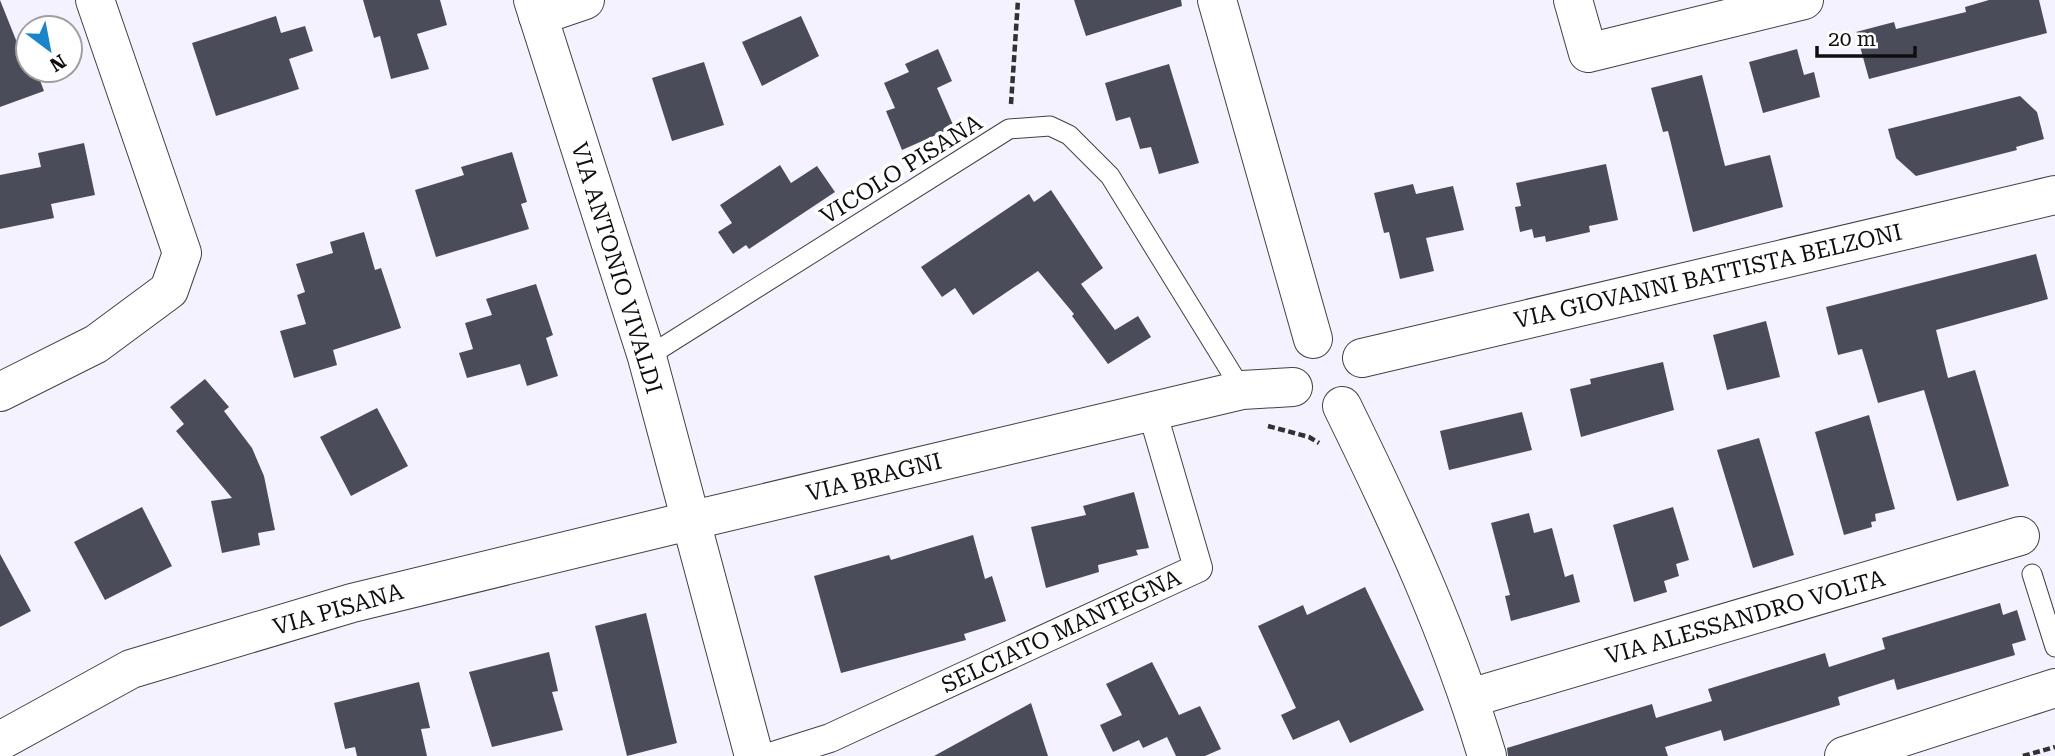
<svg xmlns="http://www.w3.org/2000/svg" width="2055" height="756" font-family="'Roboto Serif',serif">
<rect width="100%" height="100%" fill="#f5f2ff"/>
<path fill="#4a4d59" d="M0,0l28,70h8l8,21 -44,16z
M363,0h77l7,25 -30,9 12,35 -38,10 -11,-43 -6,2z
M1074,0h107l1,6 -96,30z
M1989,0h50l8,33 -178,46 -13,-47 38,-10 2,7 70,-17 -1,-5z
M276,16l5,17 24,-7 8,25 -24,8 10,30 -83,27 -24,-73z
M801,16l18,40 -57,30 -20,-44z
M938,49l14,32 -15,7 17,39 -52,23 -16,-39 9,-3 -11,-25 25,-11 -4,-8z
M1797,49l7,26 10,-3 6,25 -57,16 -14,-51z
M704,62l20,63 -52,16 -20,-63z
M1169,64l30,99 -40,11 -8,-27 -11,2 -10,-32 -14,4 -11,-38z
M1702,75l23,91 45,-11 13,52 -90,25 -25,-101 -5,1 -12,-44z
M2020,96l17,16 7,27 -28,8 1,3 -101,26 -20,-18 -8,-29z
M84,143l11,52 -44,9 3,14 -54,11v-54l41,-8 -3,-14z
M512,152l15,50 -6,2 8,25 -93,28 -21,-67 49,-15 -3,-8z
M1606,164l12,56 -29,6 1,6 -44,10 -1,-6 -11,2 -2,-9 -12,3 -5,-25 6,-1 -5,-23z
M780,165l11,18 26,-17 18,26 -86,57 -3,-4 -13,9 -15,-22 14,-9 -12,-18z
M1413,184l3,10 37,-8 11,44 -38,8 8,33 -34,8 -11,-47 -5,1 -10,-40z
M1051,190l52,78 -22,16 34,46 23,-14 13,21 -43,27 -36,-48 2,-2 -36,-43 -65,44 -18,-27 -13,9 -21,-30 108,-73 5,8z
M364,232l11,38 6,-2 20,60 -68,22 4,15 -43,13 -14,-47 26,-7 -9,-29 8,-3 -9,-28 37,-11 -3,-11z
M2036,254l12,45 -112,31 12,48 27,-8 34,116 -52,15 -33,-111 -46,13 -16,-54 -24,6 -12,-48z
M536,284l17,51 -7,3 12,38 -31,10 -7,-22 -53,14 -8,-25 14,-4 -8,-26 27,-8 -6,-16z
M1766,321l14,56 -53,13 -14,-55z
M1663,362l11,48 -93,27 -11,-48 21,-5 -1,-5z
M205,379l24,28 -5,4 28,37 12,28 11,54 -17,3 2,12 -38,8 -11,-52 21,-3 -56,-67 8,-7 -14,-17z
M377,408l31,58 -57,30 -31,-59z
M1522,412l10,38 -83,20 -9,-39z
M1869,415l26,94 -20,5 1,7 -5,1 1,5 -28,8 -29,-103z
M1759,438l35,117 -41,13 -36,-118z
M1134,492l15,56 -13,2 2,5 -40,10 1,7 -53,16 -15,-61 55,-12 -3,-9z
M142,507l30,59 -67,34 -31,-58z
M1673,507l16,53 -13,4 3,12 -15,5 3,11 -33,10 -21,-77z
M1529,513l5,20 18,-5 13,49 8,-3 7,28 -69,19 -6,-25 5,-1 -19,-72z
M973,535l12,44 7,-3 14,45 -42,13 2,6 -125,33 -27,-97 75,-21 2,5z
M0,554l31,57 -31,16z
M1365,587l59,123 -74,33 -11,-23 -46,20 -12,-25 15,-7 -38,-82 45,-21 4,10z
M2000,603l3,12 14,-5 9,30 -14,4 3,11 -118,35 -3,-11 -56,18 2,8 -116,36 -3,-11 -56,17 3,9h-160l-1,-8 145,-44 4,14 56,-17 -4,-12 117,-36 4,14 56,-18 -3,-11z
M646,613l31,130 -50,13 -32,-130z
M549,652l9,39 -6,1 11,38 -71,17 -23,-75z
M1152,662l27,53 21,-9 21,43 -16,7h-29l-9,-19 -24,11 -4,-8 -26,12 -13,-27 22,-10 -16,-31z
M419,682l11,46 -9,1 6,27h-70l-2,-9 -10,2 -11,-46z
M1031,703l17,53h-114z"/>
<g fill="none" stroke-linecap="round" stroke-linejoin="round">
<g stroke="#424242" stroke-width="21">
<path id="service" d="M647,357l362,-228 41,-3 19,9 41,41 132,214
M2032,574l23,73"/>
</g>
<g stroke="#424242" stroke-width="30">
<path id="pedestrian" d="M773,756l57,-18 368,-170 -46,-157"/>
</g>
<g stroke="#424242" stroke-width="40">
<path id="minor" d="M1217,0l96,339
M1573,0l15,53 216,-53
M538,16l47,-16
M1362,358l693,-163
M0,392l96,-48 73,-54 13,-37 -87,-253
M1342,406c56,114 109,228 145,350
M693,520l549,-130 51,-3
M1470,698l550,-162
M1844,756l211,-68"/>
</g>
<g stroke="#424242" stroke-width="40">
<path id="tertiary" d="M533,0l114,357 107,399
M0,741l131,-72 221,-66 341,-83"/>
</g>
<path stroke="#313131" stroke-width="4.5" stroke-dasharray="7 3.5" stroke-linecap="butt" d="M1011,104l7,-104
M1268,426l41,11 10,6
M2023,756l32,-9"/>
<use href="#service" stroke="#fff" stroke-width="19"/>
<use href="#pedestrian" stroke="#fff" stroke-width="28"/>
<use href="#minor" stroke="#fff" stroke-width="38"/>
<use href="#tertiary" stroke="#fff" stroke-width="38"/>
</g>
<g text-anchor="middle" stroke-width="7" stroke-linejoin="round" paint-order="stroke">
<g font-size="23" fill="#0f0f0f" stroke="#fff">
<text transform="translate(901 169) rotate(-32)" y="8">VICOLO PISANA</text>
<text transform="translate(617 268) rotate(73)" y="8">VIA ANTONIO VIVALDI</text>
<text transform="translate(1708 276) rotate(-13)" y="8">VIA GIOVANNI BATTISTA BELZONI</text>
<text transform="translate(874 477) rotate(-14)" y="8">VIA BRAGNI</text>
<text transform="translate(338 609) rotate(-16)" y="8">VIA PISANA</text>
<text transform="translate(1745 617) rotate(-16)" y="8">VIA ALESSANDRO VOLTA</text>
<text transform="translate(1061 631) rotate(-25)" y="8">SELCIATO MANTEGNA</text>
</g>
</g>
<g transform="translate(49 49) rotate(148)"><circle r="33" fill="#ffffff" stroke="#9f9f9f" stroke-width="2"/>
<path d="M0-5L12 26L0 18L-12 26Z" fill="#1985ce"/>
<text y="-10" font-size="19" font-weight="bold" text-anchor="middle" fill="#0f0f0f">N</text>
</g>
<path d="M1817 46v10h98v-10" fill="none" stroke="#0f0f0f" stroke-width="3.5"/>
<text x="1828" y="46" font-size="21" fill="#0f0f0f" stroke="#ffffff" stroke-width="5" paint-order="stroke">20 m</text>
</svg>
